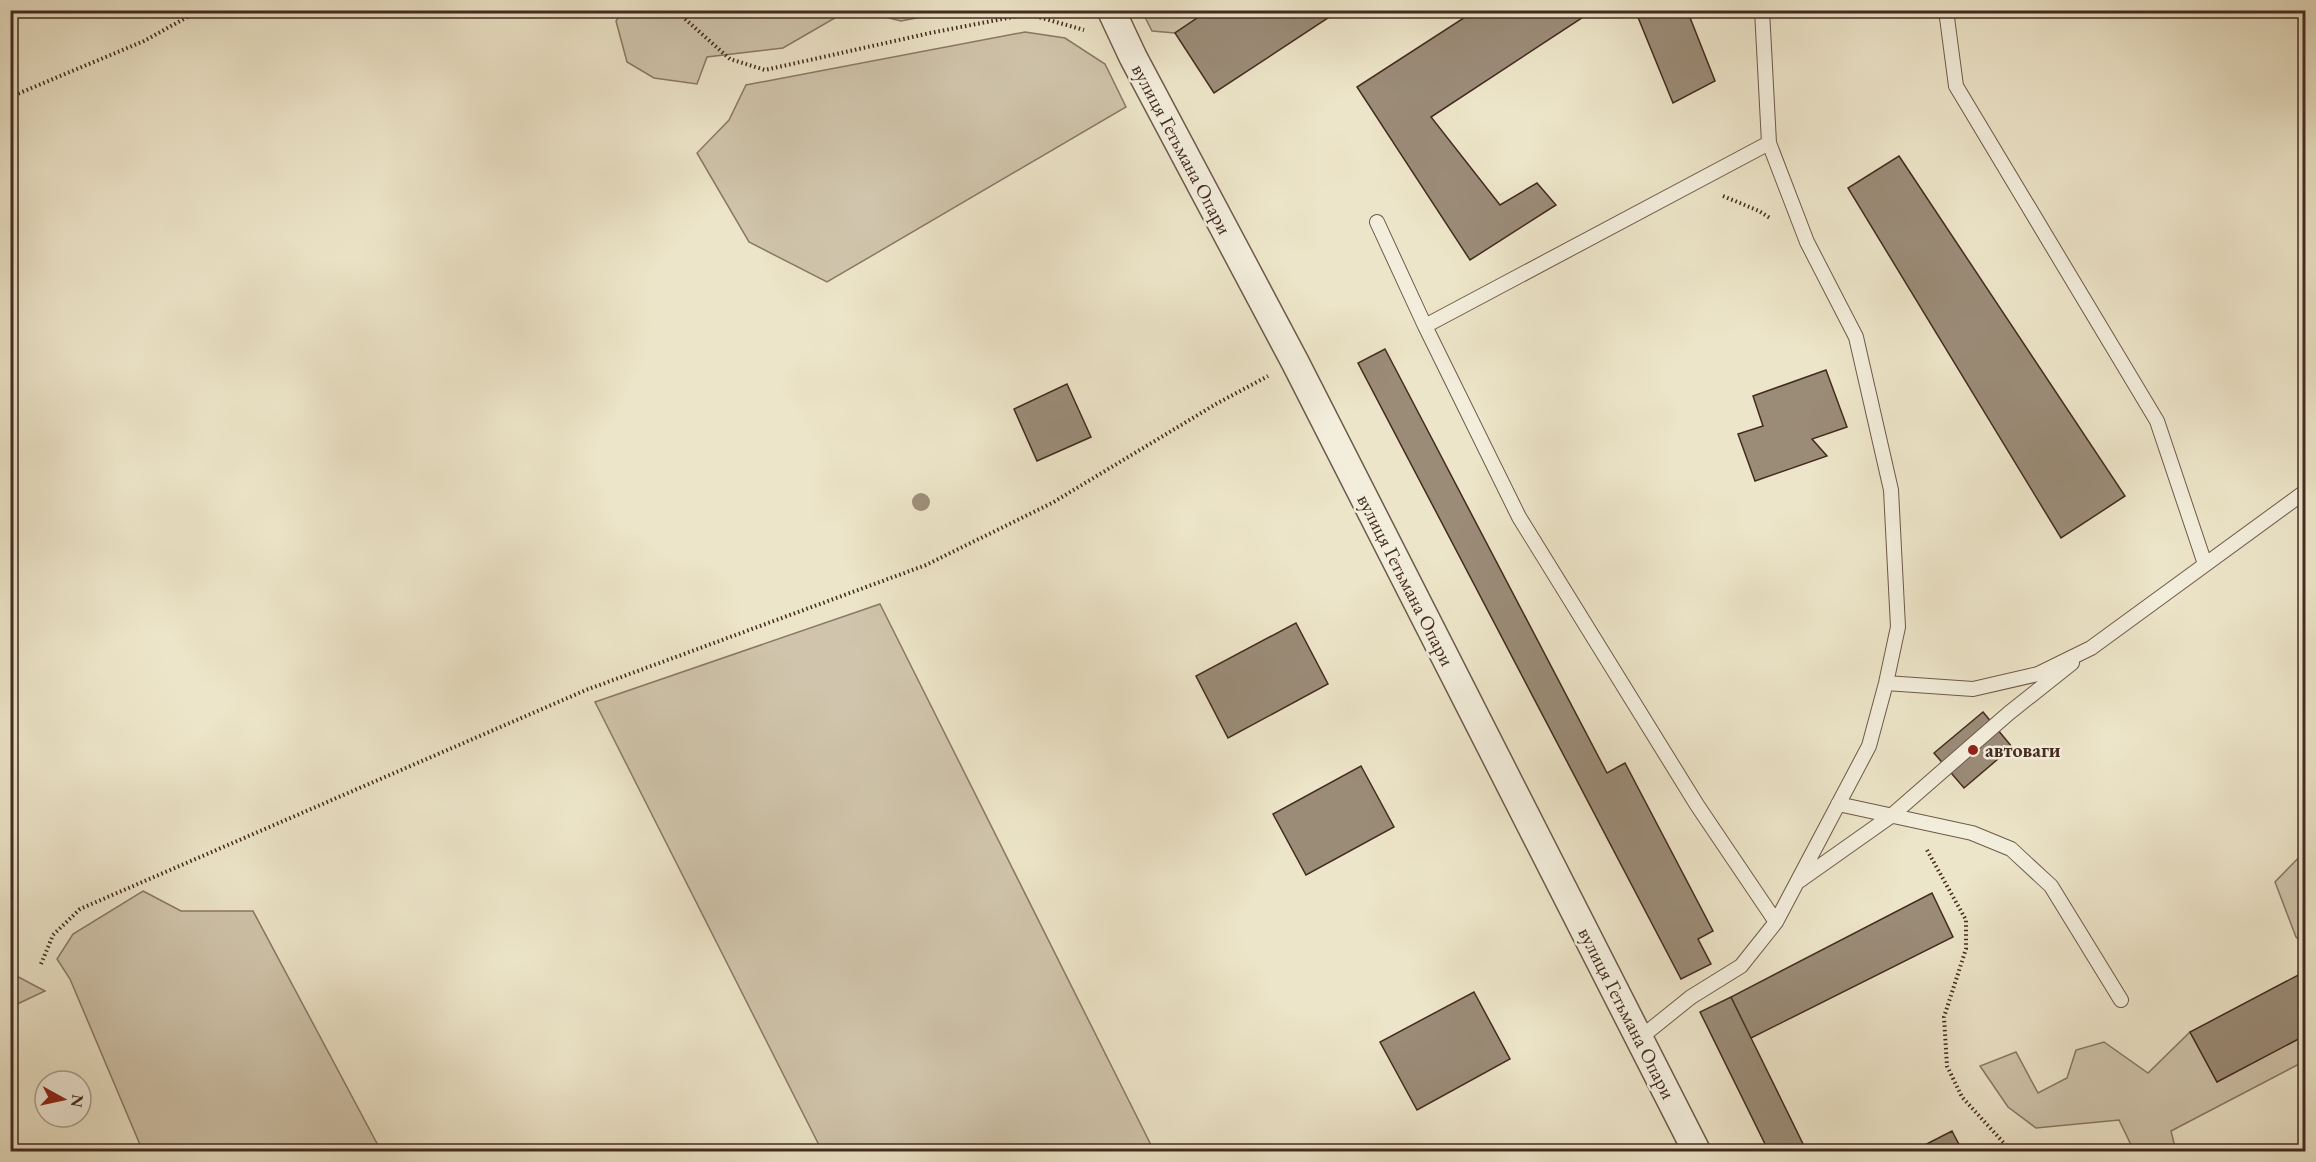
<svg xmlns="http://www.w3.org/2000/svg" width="2316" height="1162" font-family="'EB Garamond',serif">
<rect width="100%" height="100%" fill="#ede5c9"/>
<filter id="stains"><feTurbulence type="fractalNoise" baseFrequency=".00333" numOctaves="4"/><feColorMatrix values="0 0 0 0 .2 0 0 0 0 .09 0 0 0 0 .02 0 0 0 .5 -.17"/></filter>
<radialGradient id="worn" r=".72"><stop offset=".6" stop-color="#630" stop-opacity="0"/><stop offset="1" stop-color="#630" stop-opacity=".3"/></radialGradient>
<path fill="#d0c5ac" stroke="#8a7866" stroke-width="1.5" d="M622,11v-1l225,1 -64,37 -76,9 -10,27 -43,-6 -27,-16 -11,-41z
M860,11h92l-51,10z
M1142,11h67l-34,22 -23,-2z
M1025,32l40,6 40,26 21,43 -299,175 -78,-40 -52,-89 32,-33 17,-35z
M880,604l274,547h-332l-227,-449z
M2305,851v94l-9,-8 -21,-55z
M143,891l38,20h72l128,240h-251l11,-4 -71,-168 -13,-20 16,-25z
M10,973h1l34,18 -34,16z
M2190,1032l27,50 88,-47v26l-134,70 5,20h-42l-15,-31 -83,8 -28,-21 -28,-41 36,-14 22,41 29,-15 9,-28 28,-8 44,31z"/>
<path fill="#9b8c78" stroke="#432b20" stroke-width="1.5" d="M1209,10h131l-126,83 -39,-60z
M1476,10h118l-163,107 69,88 37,-22 19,22 -86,55 -113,-173z
M1635,10h52l28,71 -42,22z
M1899,156l226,340 -64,42 -213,-350z
M1385,349l222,424 18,-10 88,168 -15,8 13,25 -30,15 -323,-616z
M1826,370l21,57 -35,12 15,17 -72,25 -17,-47 25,-8 -10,-30z
M1067,384l24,53 -54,24 -23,-52z
M1296,623l32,61 -100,54 -32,-62z
M1983,712l29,35 -48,41 -30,-35z
M1361,766l33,61 -88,48 -33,-61z
M1932,893l21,44 -202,101 -20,-41z
M2306,971v64l-89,47 -27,-50z
M1474,992l36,67 -93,51 -37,-68z
M1731,997l20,41 56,114h-38l-69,-140z
M1952,1131l11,21h-52z"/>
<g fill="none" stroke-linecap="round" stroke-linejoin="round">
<g stroke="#6e5a4a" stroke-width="16">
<path id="lane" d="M1946,10l10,76 201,335 48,143
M1377,222l48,104 94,191 178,288 79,117
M1425,326l344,-183
M1886,683l87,6 65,-15 53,-26 215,-157
M1838,804l134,29 39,16 40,37 70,114
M1799,881l92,-65 118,-103 63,-50
M1640,1038l51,-41 50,-31 35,-44 93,-176 17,-63 12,-56 -7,-137 -35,-153 -49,-95 -38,-99 -7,-133"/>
</g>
<g stroke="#6e5a4a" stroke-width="30">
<path id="street" d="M1111,10l22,47 162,305 402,790"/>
</g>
<path stroke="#432b20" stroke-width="4" stroke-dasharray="1.5 3" stroke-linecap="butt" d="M675,10l55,49 35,11 165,-37 98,-19 56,16
M10,97l134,-56 56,-31
M1723,196l36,15 11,7
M1927,850l39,70v29l-22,68 3,49 15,31 50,55
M41,964l12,-29 27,-26 506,-219 340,-125 126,-62 164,-99 52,-28"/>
<use href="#lane" stroke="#f3eedc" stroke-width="14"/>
<use href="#street" stroke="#f3eedc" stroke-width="27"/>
</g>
<circle fill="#9f907b" cx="921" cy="502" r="9"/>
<circle fill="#8f2418" stroke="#f3eedc" stroke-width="2" cx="1973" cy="750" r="6"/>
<g text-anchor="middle" stroke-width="5" stroke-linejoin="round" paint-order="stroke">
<g font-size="20" fill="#432b20" stroke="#f3eedc">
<text transform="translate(1182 149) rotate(62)" y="7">вулиця Гетьмана Опари</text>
<text transform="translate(1406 580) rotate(63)" y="7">вулиця Гетьмана Опари</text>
<text transform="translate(1627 1013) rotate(63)" y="7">вулиця Гетьмана Опари</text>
</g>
<g font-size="20" font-weight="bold" fill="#432b20" stroke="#f3eedc" text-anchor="start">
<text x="1985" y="757">автоваги</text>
</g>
</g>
<rect width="2316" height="1162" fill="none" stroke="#ede5c9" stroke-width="36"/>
<rect x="12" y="12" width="2292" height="1138" fill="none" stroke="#432b20" stroke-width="3"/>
<rect x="18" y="18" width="2280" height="1126" fill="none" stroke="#432b20" stroke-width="1.5"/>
<g transform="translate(63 1099) rotate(98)"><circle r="28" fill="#f3eedc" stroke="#ada091" stroke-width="1.5"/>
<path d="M0-4.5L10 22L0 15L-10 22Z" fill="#8f2418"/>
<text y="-9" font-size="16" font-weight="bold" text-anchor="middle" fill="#432b20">N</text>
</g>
<rect width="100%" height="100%" filter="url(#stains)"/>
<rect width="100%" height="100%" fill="url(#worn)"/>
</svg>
